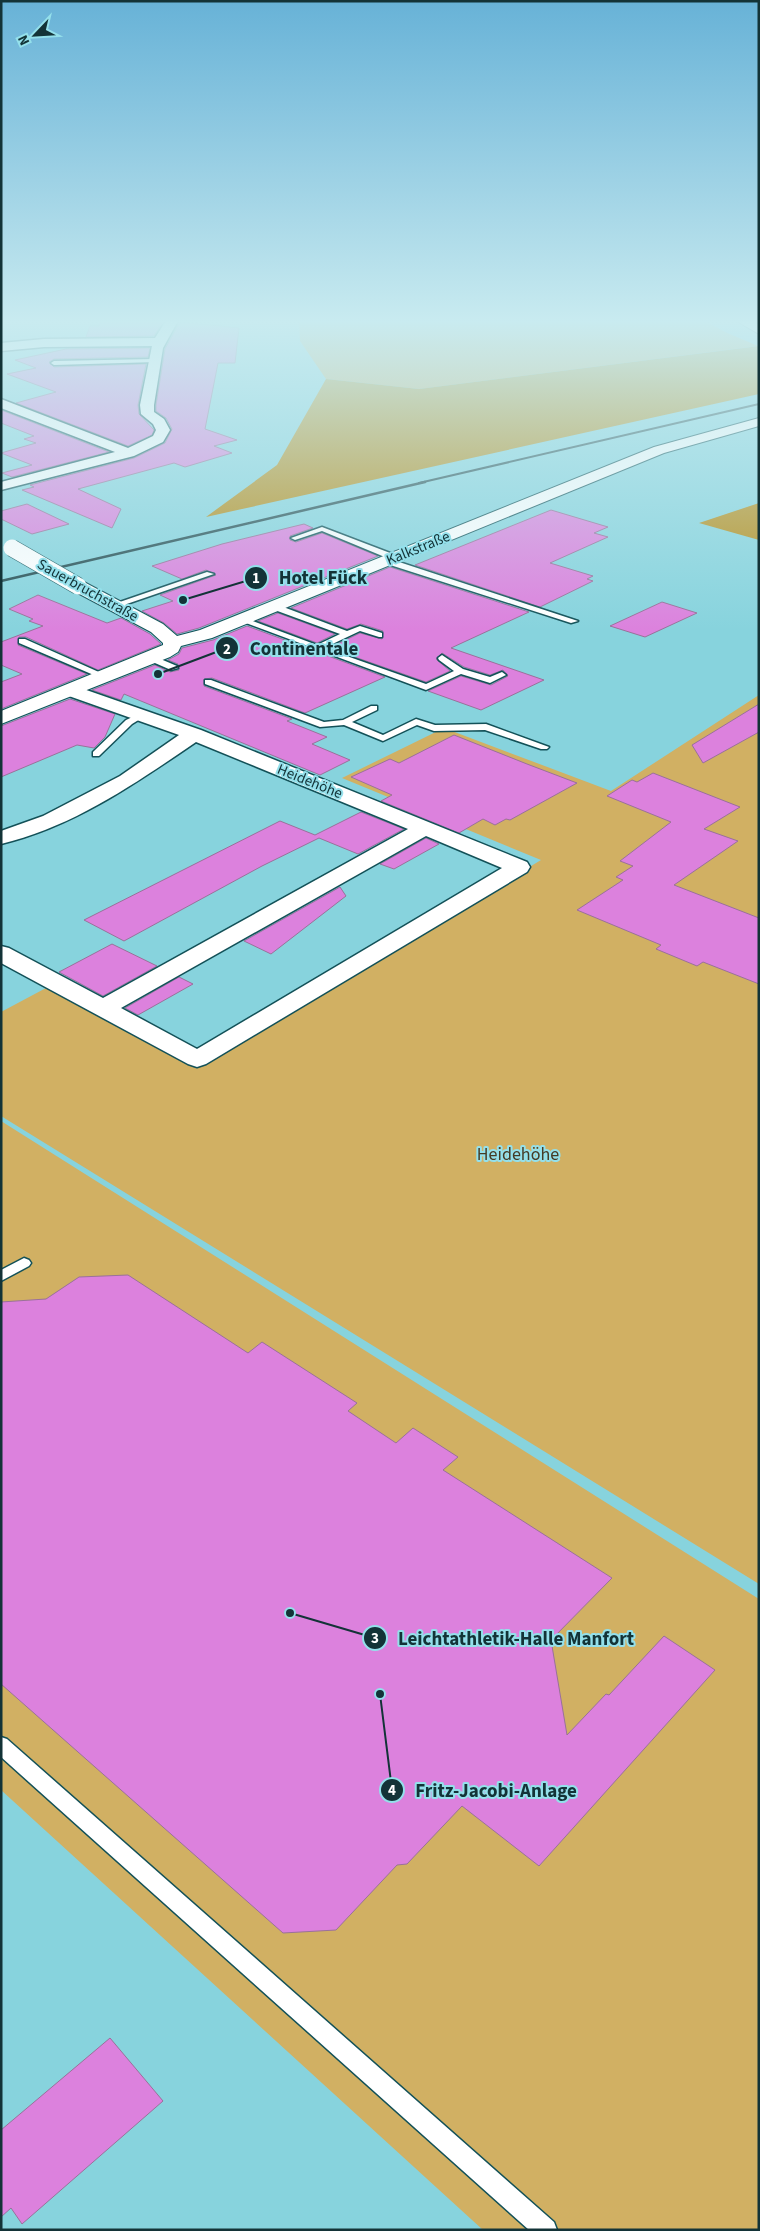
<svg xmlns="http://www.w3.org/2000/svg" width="760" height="2231" font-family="'Source Sans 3',sans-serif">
<rect width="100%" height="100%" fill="#87d3dd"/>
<path fill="#d1b063" d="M299,319h403l23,13 33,14 -339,43 -93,-10 -26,-38z
M759,695v889l-758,-468v-104l45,-24 150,80 345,-208 -199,-82 102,-50 167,63z
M1,1121l758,478v631h-276l-482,-440z"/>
<path fill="#b68d1b" d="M759,346v48l-553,123 71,-52 49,-86 93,10z
M759,503v37l-60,-17z"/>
<path fill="#dc81dd" stroke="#9a719a" d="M100,319h58l6,1 -10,16 -68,1 4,-11h9z
M180,322l59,6 -4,35h-17l-13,66 32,11 -23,6 18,7 -47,14 -11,-4 -96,26 43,20 -9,19 -90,-38 12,-3 -4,-2 104,-27 31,-15 7,-14 -6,-11 -10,-7v-6l9,-56z
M150,348l-2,9 -94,2 -5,3 5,5 92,-3 -8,41 1,9 15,16 -2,5 -24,11 -112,-43 40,-11 -49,-18 29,-6 -21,-8 51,-11z
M1,410l108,42 -97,25 -10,-4 30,-8 -31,-12 35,-10 -12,-4 10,-3 -33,-13z
M27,504l42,20 -37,10 -31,-15v-8z
M551,510l57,17 -14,6 14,4 -58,26 43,13 -6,3 6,2 -53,26 -125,-42z
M304,524l9,4 -23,8v4l6,2 26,-9 56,23 -179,72 -22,6 -13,-11 -22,-12 31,-10 -13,-6 56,-20 -10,-5 -24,9 -30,-13 70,-22z
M390,567l139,45 -78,36 93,32 -63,30 -53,-19 33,-15 30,9 17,-9 -5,-6 -13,5 -26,-8 -22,-14 -6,6 14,12 -24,11 -97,-34 31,-15 22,6 1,-8 -22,-7 -14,5 -56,-21z
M38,595l69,28 14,-5 29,16 11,10 -63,26 -72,-33h-7l-1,8 69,29 -86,35v-27l21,-8 -21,-9v-23l42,-16 -14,-5 4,-2 -24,-10z
M662,602l35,11 -52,24 -35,-11z
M278,613l57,21 -18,9 -59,-22z
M247,626l138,51 -80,36 -93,-35 -8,1v7l88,33 -5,2 40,16 -15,7 38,16 -30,15 -196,-81 -3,6 -29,-10 63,-25 15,7 9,-2 -1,-6 -10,-4 11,-6 3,-6 31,-8z
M70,699l45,15 -10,23 -11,11 -17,-3 -76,32v-51z
M759,704v28l-56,31 -11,-18z
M454,735l73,29 50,19 -67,37 -4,-1 -11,6 -12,-6 -24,14 -78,-32 11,-6 -41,-18 39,-18 9,4z
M653,773l87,34 -36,22 34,12 -64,44 85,33v66l-56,-22 -6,4 -41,-17 5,-4 -84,-35 46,-30 -7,-3 17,-11 -13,-5 51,-39 -64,-26 25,-16 5,2z
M361,812l43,17 -46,25 -39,-16 -57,28 -138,75 -40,-21 196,-99 35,14z
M426,838l13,6 -45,25 -14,-5z
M340,887l6,9 -75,58 -27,-13z
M112,944l45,22 -54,30 -44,-24z
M179,977l14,7 -55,31 -13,-7z
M128,1275l120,78 14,-11 95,61 -9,8 48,32 17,-15 45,29 -15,13 169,108 -61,62 16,95 39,-41 3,1 55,-59 51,34 -176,196 -77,-60 -55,58 -10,1 -61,65 -53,3 -282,-249v-382l45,-3 33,-22z
M110,2038l53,63 -141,123 -11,-16 -10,9v-87z"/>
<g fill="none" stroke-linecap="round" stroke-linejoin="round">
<g stroke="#135158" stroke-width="3">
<path id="lane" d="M154,359l2,3 -102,3 -3,-2 3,-2z
M322,527l76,29 1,2 -7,2 -70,-29 -27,9 -4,-2z
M384,559h6l188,62 -7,2 -187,-60z
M207,572l7,2 -96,33 -7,-2z
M272,605h6l69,26 13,-5 22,7v4h-3l-19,-6 -36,17 102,36 28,-13 -15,-11 -1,-2 4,-3 21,14 27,8 12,-5 4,3 -16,8 -29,-9 -35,16 -188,-70 7,-2 72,27 23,-11 -68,-25z
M19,639h6l85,38 -7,2 -84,-36z
M151,655l26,11 1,2 -7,2 -23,-10v-4z
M205,680h6l113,42 19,-2 28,-14h6v4l-25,12 31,13 33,-16 19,6 51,-1 63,23 -2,2h-6l-56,-19 -51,1 -17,-6 -34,16 -39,-16 -24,2 -115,-43z
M141,713l4,3 -13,8 -33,32h-6v-4l33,-32z
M24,1258l5,2 2,3 -2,3 -28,15v-11z
M1,1737l6,2 547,483 3,8h-28l-528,-473z"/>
</g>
<g stroke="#135158" stroke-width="3">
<path id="street" d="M167,319h12l-16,29 -9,57v7l10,7 6,11 -7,12 -29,14 -133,34v-8l114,-30 -114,-44v-9l127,49 25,-12 3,-6 -3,-6 -12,-10 -1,-9 12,-59 -108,1 -43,4v-8l43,-4 111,-1z
M72,685l129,45 326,132 3,5 -3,5 -321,192 -9,3 -9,-3 -187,-101v-17l8,2 94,50 305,-169 -212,-87c-60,41 -123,85 -195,102v-13l42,-15 77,-40 59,-41 -113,-40 -3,-4 3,-4zM426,836l76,32 -305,181 -76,-41z"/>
</g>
<g stroke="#135158" stroke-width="2">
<path id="secondary" d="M759,418v8l-95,27 -452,185 -31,8 -3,6 -8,5 -169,67v-13l162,-66v-2l-12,-11 -79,-42 -3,-4 3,-4h12l79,42 14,12 23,-6 454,-183z"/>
</g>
<g stroke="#135158" stroke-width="2">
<path id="primary" d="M733,319h15l11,6v9z"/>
</g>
<use href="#lane" fill="#fff" fill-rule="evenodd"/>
<use href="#street" fill="#fff" fill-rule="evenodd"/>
<use href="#secondary" fill="#fff" fill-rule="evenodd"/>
<use href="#primary" fill="#fff" fill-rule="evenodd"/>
<path stroke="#264d52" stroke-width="2" d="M419,483l340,-79"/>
<path stroke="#264d52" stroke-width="2.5" d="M1,581l424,-99"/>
<g stroke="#135158" stroke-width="18" stroke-linecap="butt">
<path id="secondary-bridge" d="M12,548l66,38"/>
</g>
<use href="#secondary-bridge" stroke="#fff" stroke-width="17"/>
</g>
<linearGradient id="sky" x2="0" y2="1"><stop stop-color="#67b2d7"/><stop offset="0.51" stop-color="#c9ebf0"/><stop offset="1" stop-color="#c9ebf0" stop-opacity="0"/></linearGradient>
<rect width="760" height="631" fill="url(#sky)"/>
<g text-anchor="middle" stroke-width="4" stroke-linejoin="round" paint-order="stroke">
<g font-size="15" fill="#133337" stroke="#94e0eb">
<text transform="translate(418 548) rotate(-22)" y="5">Kalkstraße</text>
<text transform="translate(88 590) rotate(29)" y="5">Sauerbruchstraße</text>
<text transform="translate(310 781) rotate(22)" y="5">Heidehöhe</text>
</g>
<g font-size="18" fill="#453b25" stroke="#94e0eb">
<text x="518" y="1160">Heidehöhe</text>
</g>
</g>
<path fill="none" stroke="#133337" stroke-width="2" d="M183 600L256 578M158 674L227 648M290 1613L375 1638M380 1694L392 1790"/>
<g fill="#133337" stroke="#94e0eb" stroke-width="2">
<circle cx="183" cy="600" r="5"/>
<circle cx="158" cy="674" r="5"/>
<circle cx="290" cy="1613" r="5"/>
<circle cx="380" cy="1694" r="5"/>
<circle cx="256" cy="578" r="12"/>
<circle cx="227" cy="648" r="12"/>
<circle cx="375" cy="1638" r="12"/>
<circle cx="392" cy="1790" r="12"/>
</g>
<g font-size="15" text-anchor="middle" font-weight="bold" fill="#fff">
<text x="256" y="583">1</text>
<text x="227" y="654">2</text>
<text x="375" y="1643">3</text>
<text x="392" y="1795">4</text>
</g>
<g font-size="19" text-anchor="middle" font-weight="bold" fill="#133337" stroke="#94e0eb" stroke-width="4" stroke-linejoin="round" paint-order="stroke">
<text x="323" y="584">Hotel Fück</text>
<text x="304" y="655">Continentale</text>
<text x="516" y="1645">Leichtathletik-Halle Manfort</text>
<text x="496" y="1797">Fritz-Jacobi-Anlage</text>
</g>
<rect width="760" height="2231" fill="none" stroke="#133337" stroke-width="5"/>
<g transform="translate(35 35) rotate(245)" stroke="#94e0eb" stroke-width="4" paint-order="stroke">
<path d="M0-4L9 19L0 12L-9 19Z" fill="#133337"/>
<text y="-8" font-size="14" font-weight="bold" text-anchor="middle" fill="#133337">N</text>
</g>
</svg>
